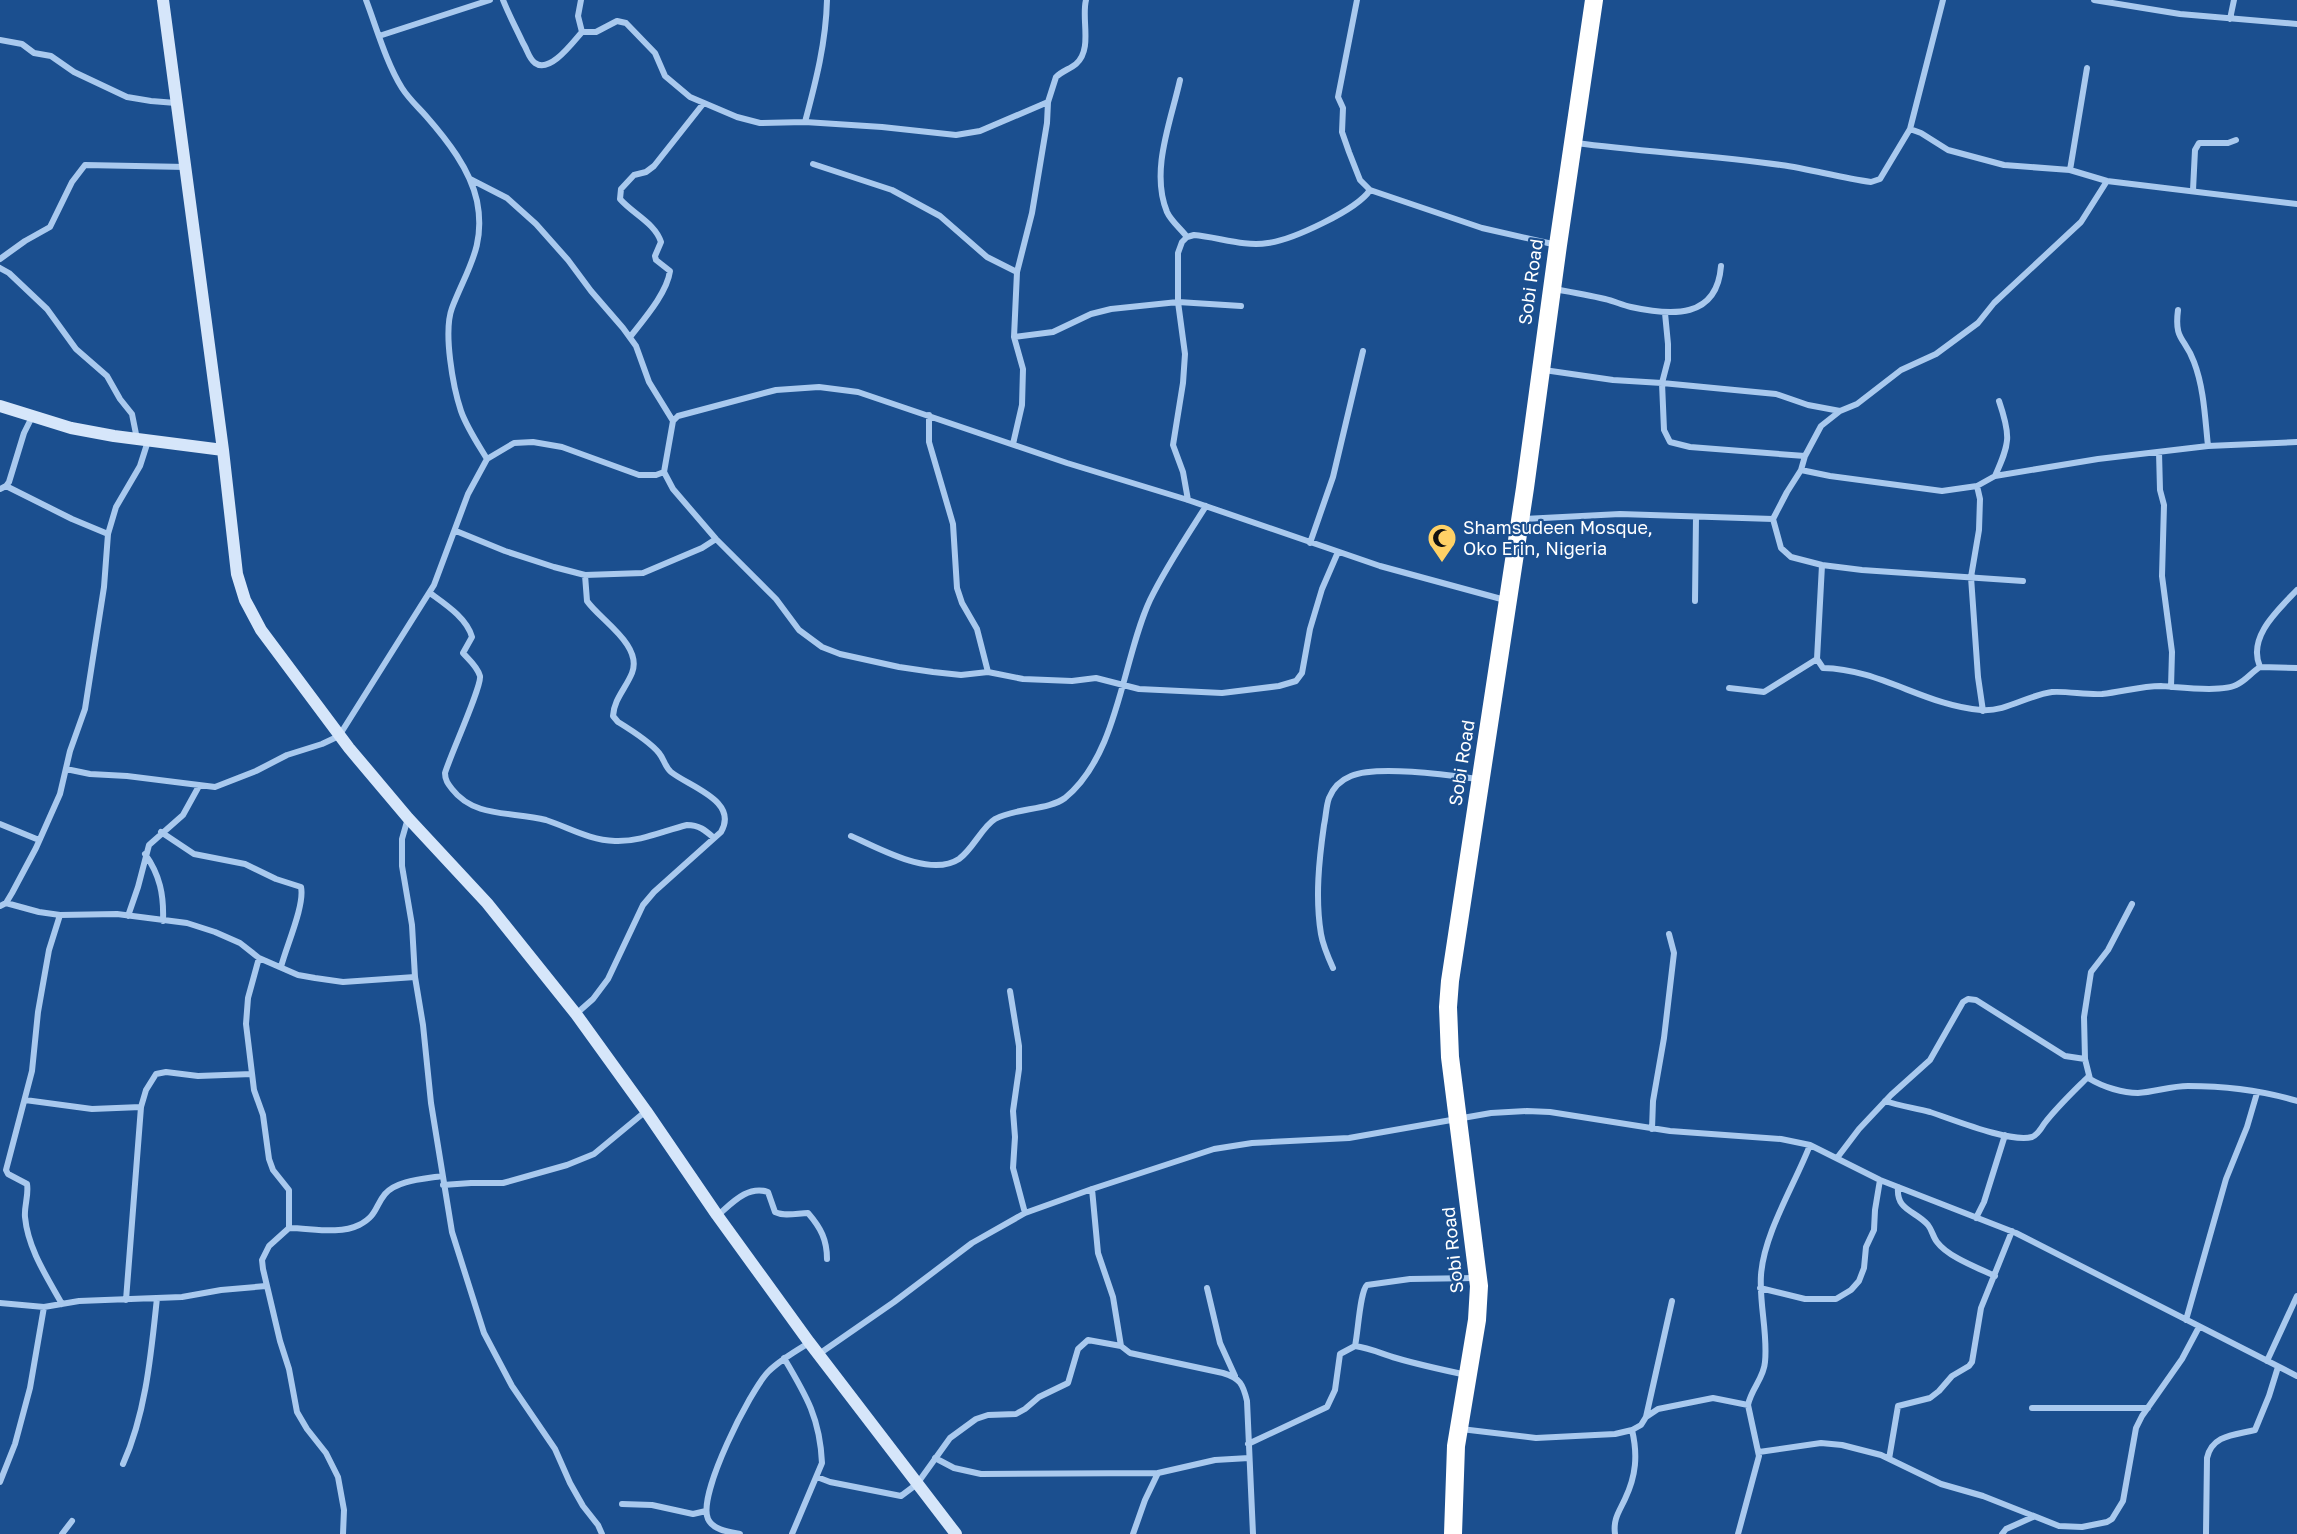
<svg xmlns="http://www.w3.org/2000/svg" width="2297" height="1534" font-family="'Golos Text',sans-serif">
<rect width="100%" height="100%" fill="#1b4f8f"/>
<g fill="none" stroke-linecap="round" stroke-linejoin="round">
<path stroke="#a9c9ee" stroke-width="6" d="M366,0c11,29 20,62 36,88 7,11 16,19 24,28 21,24 44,53 51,85 9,45 -10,68 -25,107 -9,24 1,79 9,103 6,17 17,33 26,48
M503,0c6,15 13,28 20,43 4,6 6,16 12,20 15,11 38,-21 47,-31
M581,0l-3,16 4,16
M1357,0l-19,97 5,11 -1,24 7,20 11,28 10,10 112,38 75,17
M2094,0l86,14 117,10
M2230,19l4,-19
M582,32h14l21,-11 9,2 29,30 10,23 25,21 47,20 23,6 45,-1 77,5 74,8 24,-4 68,-29
M379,36l111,-36
M0,40l22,4 12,9 17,3 23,16 53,25 24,4 25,2
M1180,80c-9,41 -30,91 -13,132 4,9 14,17 20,25
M805,122c11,-41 21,-80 22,-122
M1910,129l11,4 27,17 56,15 66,5 37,11 190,23
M1576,143c68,9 137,12 205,22 30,4 59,13 90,17l9,-3 30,-50 33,-129
M813,164l79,26 48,26 47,41 30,15
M2070,170l17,-102
M470,179l37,19 29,26 32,36 23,31 32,37 13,18 13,36 24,39
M2193,190l2,-40 4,-7h29l8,-3
M0,259l25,-18 25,-14 22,-45 13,-17 101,2
M0,268l9,5 38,36 29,40 31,27 13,23 12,15 5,25
M1554,289c17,3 34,6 51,10 9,2 17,6 26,8 41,9 86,12 90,-41
M2178,310c-4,31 7,27 16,52 10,26 11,56 14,84
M1665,313l3,31v16l-6,23 2,47 6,12 20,5 115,9
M630,337c14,-18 37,-44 40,-66l-14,-11 -1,-4 6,-14c-6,-19 -28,-28 -41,-43l1,-10 13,-14 12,-3 8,-6 49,-62
M1014,337l39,-5 38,-18 20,-5 67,-7 63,4
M1544,370l69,10 49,3 114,11 32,11 32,6
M929,415v27l24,82 4,64 5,15 15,26 11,43
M1013,444l9,-39 1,-36 -9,-32 3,-65 15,-59 15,-90 1,-21 8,-25c6,-6 14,-8 20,-13 17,-15 5,-45 10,-64
M2159,452l1,38 4,15 -2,71 10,76 -1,35
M1801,470l29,6 112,15 35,-5 18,-10 103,-17 110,-13 89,-4
M664,472l9,17 43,50 60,60 23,31 23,17 18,7 59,13 34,5 28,3 27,-3 35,7 49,2 24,-3 43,11 83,4 57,-7 17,-5 6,-8 8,-44 12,-40 16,-37
M1995,476c15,-33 16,-40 4,-75
M6,486l66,33 36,15
M1977,486l3,13 -1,31 -8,47 7,100 5,34
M0,489l6,-3 3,-4 15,-49 9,-18
M1188,500l-5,-28 -10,-27 10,-62 2,-29 -7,-52v-49l4,-11 5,-5 7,-2c24,2 50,12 74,8 24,-3 89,-33 102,-53
M1522,519l98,-5 153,5
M456,531l49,20 49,16 31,8 58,-2 59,-25 14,-9
M1310,543l23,-66 30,-126
M1822,565l-5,94 6,9c57,1 103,38 158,42 25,2 47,-15 71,-18 16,-1 34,3 50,2 20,-2 39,-8 59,-8 18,1 63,7 77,-2 8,-4 14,-12 22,-17l37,1
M2023,581l-161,-11 -40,-5 -31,-8 -10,-9 -8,-29 14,-27 14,-22 4,-14 16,-30 19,-15 17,-7 44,-34 35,-16 42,-31 16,-20 87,-81 26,-41
M430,593c15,11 37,25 42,44l-9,16c6,7 14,13 17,23 2,10 -30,80 -35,97 0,7 3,11 7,16 23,30 62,22 94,31 24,8 43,20 69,21 25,1 48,-10 72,-16 12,0 18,5 27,13
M1695,601l1,-84
M2260,667c-13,-30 18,-57 37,-77
M1729,688l35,4 53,-33
M66,769l24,5 37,2 88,11 41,-16 31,-16 35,-11 17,-8 95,-151 34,-91 19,-35 27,-16 19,-1 29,5 77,28h17l8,-3 9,-51 5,-5 98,-26 43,-3 39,5 209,71 121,37 192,66 125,34
M408,818l-6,21v27l10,59 3,52 8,48 8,78 21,129 32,101 28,53 43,63 15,34 13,23 15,19 4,9
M0,824l39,16
M161,832l33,22 51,10 31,15 25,8c4,18 -15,60 -20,80
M851,836c28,12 79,42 108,23 14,-10 23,-32 36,-40 19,-11 54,-9 70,-21 54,-44 57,-138 85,-198 16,-33 37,-64 56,-94
M145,854c15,21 19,41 18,67
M6,903l33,9 21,3
M2132,904l-24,46 -17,22 -7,45 1,42 5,20c13,8 33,14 48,14 17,-1 33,-7 50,-7 35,0 76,5 109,15
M0,906l6,-3 6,-10 24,-45 24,-54 10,-43 15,-42 19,-122 4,-53 8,-27 24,-41 8,-25
M128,916l10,-29 11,-42 34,-30 16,-29
M259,958l-11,40 -2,26 8,66 9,25 6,44 4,11 16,20v38
M1333,968c-5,-11 -10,-22 -12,-34 -6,-36 -2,-74 3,-109 2,-8 2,-19 5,-27 4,-10 12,-18 22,-22 26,-11 97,-1 126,3
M1010,991l9,55v23l-6,42 2,26 -2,31 12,45
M576,1014l17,-15 15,-20 35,-74 11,-13 67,-60c18,-31 -31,-45 -50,-60 -6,-5 -7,-13 -12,-19 -10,-12 -28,-23 -41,-31l-5,-6c1,-17 13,-28 19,-43 11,-28 -32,-53 -45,-72l-2,-26
M25,1100l67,9 49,-2
M1885,1101c15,5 30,7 45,11 22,7 80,31 102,25 5,-2 9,-8 12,-13 13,-17 29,-32 44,-47
M1652,1129l1,-28 11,-63 10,-85 -5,-19
M1837,1158l22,-29 32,-34 39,-35 33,-58 5,-3 8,1 89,56 20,3
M443,1185l28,-2h32l64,-18 27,-11 52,-43
M1898,1187c-2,24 17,23 30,38 4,5 5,12 9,17 11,15 41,26 58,34
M1092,1189l6,64 15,44 8,49 9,7 93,20c17,5 20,11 24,28l6,133
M718,1215c14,-12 30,-30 50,-23l7,20c10,5 23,1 33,1 13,15 19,27 19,46
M1976,1218l8,-16 21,-67
M1207,1288l13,55 15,33
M1760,1288l45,11h31l15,-9 8,-9 5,-13 2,-21 8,-17 1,-20 5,-30
M126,1300l15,-193 5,-17 10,-16 10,-2 32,4 54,-2
M0,1303l44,4 35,-6 103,-4 39,-7 45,-4
M62,1304c-15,-27 -34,-55 -37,-87 -1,-11 4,-22 2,-33l-19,-10 -2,-4 26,-99 6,-59 11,-62 11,-35 57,-1 70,9 28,9 25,11 19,15 39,17 17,3 28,4 72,-5
M2186,1320l40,-141 21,-52 10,-34
M1355,1346c15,2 27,8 41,12 24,7 47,12 71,17
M819,1354l75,-52 78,-59 53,-30 67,-24 122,-40 38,-6 97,-5 142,-25 36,-2 23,1 120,19 111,8 29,6 70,35 136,53 281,143
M784,1358c22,37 36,60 38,105l-30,71
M2267,1361l30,-65
M2032,1408h116
M1646,1417l12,-8 55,-11 35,7
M1461,1429l75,9 79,-4 17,-4 9,-5 5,-8 26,-116
M1248,1444l79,-37 8,-17 5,-36 15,-8c3,-13 5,-55 12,-61l43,-6 65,-1
M1759,1452l62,-9 21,2 39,10 60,29 42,12 76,30 23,1 25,-5 5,-3 11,-18 13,-73 6,-12 40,-57 17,-32
M935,1458l19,10 27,6 177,-1
M1889,1459l9,-53 32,-8 9,-7 13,-15 17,-10 3,-4 9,-54 31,-77
M123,1464c23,-51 28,-110 34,-166
M817,1477l13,5 71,14 16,-12 33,-46 26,-19 12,-4 28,-1 9,-5 14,-12 29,-14 10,-34 10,-9 33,6
M0,1482l15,-38 15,-56 14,-81
M622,1504l30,1 41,9 13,-3
M62,1534l10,-13
M343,1534l1,-24 -6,-33 -12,-24 -19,-24 -10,-17 -8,-43 -9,-28 -17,-72 -1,-9 7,-14 20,-18c22,0 50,7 70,-3 18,-9 16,-19 26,-31 12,-14 40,-15 57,-18
M740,1534c-11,-2 -27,-4 -32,-15 -11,-24 42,-128 60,-147 12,-12 26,-20 41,-29
M1133,1534l12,-34 13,-27 57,-13 34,-2
M1615,1534c-2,-15 4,-22 10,-35 11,-23 13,-44 7,-69
M1738,1534l21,-78 -11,-51c3,-16 16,-27 17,-43 3,-29 -6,-58 -4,-87 3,-42 34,-91 49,-130
M2002,1534l4,-5 27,-12
M2206,1534l1,-76c5,-23 27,-23 48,-28l14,-34 9,-29"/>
<path stroke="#d6e6fa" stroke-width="12" d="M163,0l60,450 14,124 8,26 16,30 88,118 59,70 79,85 89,111 70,97 71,104 92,127 147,192
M0,406l71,22 43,8 109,14"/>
<path stroke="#fff" stroke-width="18" d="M1453,1534l3,-88 21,-126 2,-34 -29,-229 -2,-50 2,-26 75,-493 33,-243 36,-245"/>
</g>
<defs>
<g id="mosque-pin" transform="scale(1.5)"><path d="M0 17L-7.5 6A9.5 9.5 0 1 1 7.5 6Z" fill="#ffd166" stroke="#1b4f8f"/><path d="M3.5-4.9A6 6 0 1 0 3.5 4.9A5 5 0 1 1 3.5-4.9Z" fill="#111"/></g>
</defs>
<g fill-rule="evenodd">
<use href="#mosque-pin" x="1442" y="538"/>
</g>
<g text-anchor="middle" stroke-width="4.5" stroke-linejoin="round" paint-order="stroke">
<g font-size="18" fill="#fff" stroke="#1b4f8f">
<text transform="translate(1531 282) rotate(-82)" y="6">Sobi Road</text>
<text transform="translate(1462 763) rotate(-81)" y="6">Sobi Road</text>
<text transform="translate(1453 1250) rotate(-96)" y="6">Sobi Road</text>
</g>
<g font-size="18" fill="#fff" stroke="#1b4f8f" text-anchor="start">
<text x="1463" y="534">Shamsudeen Mosque,<tspan x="1463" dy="21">Oko Erin, Nigeria</tspan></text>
</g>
</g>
</svg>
